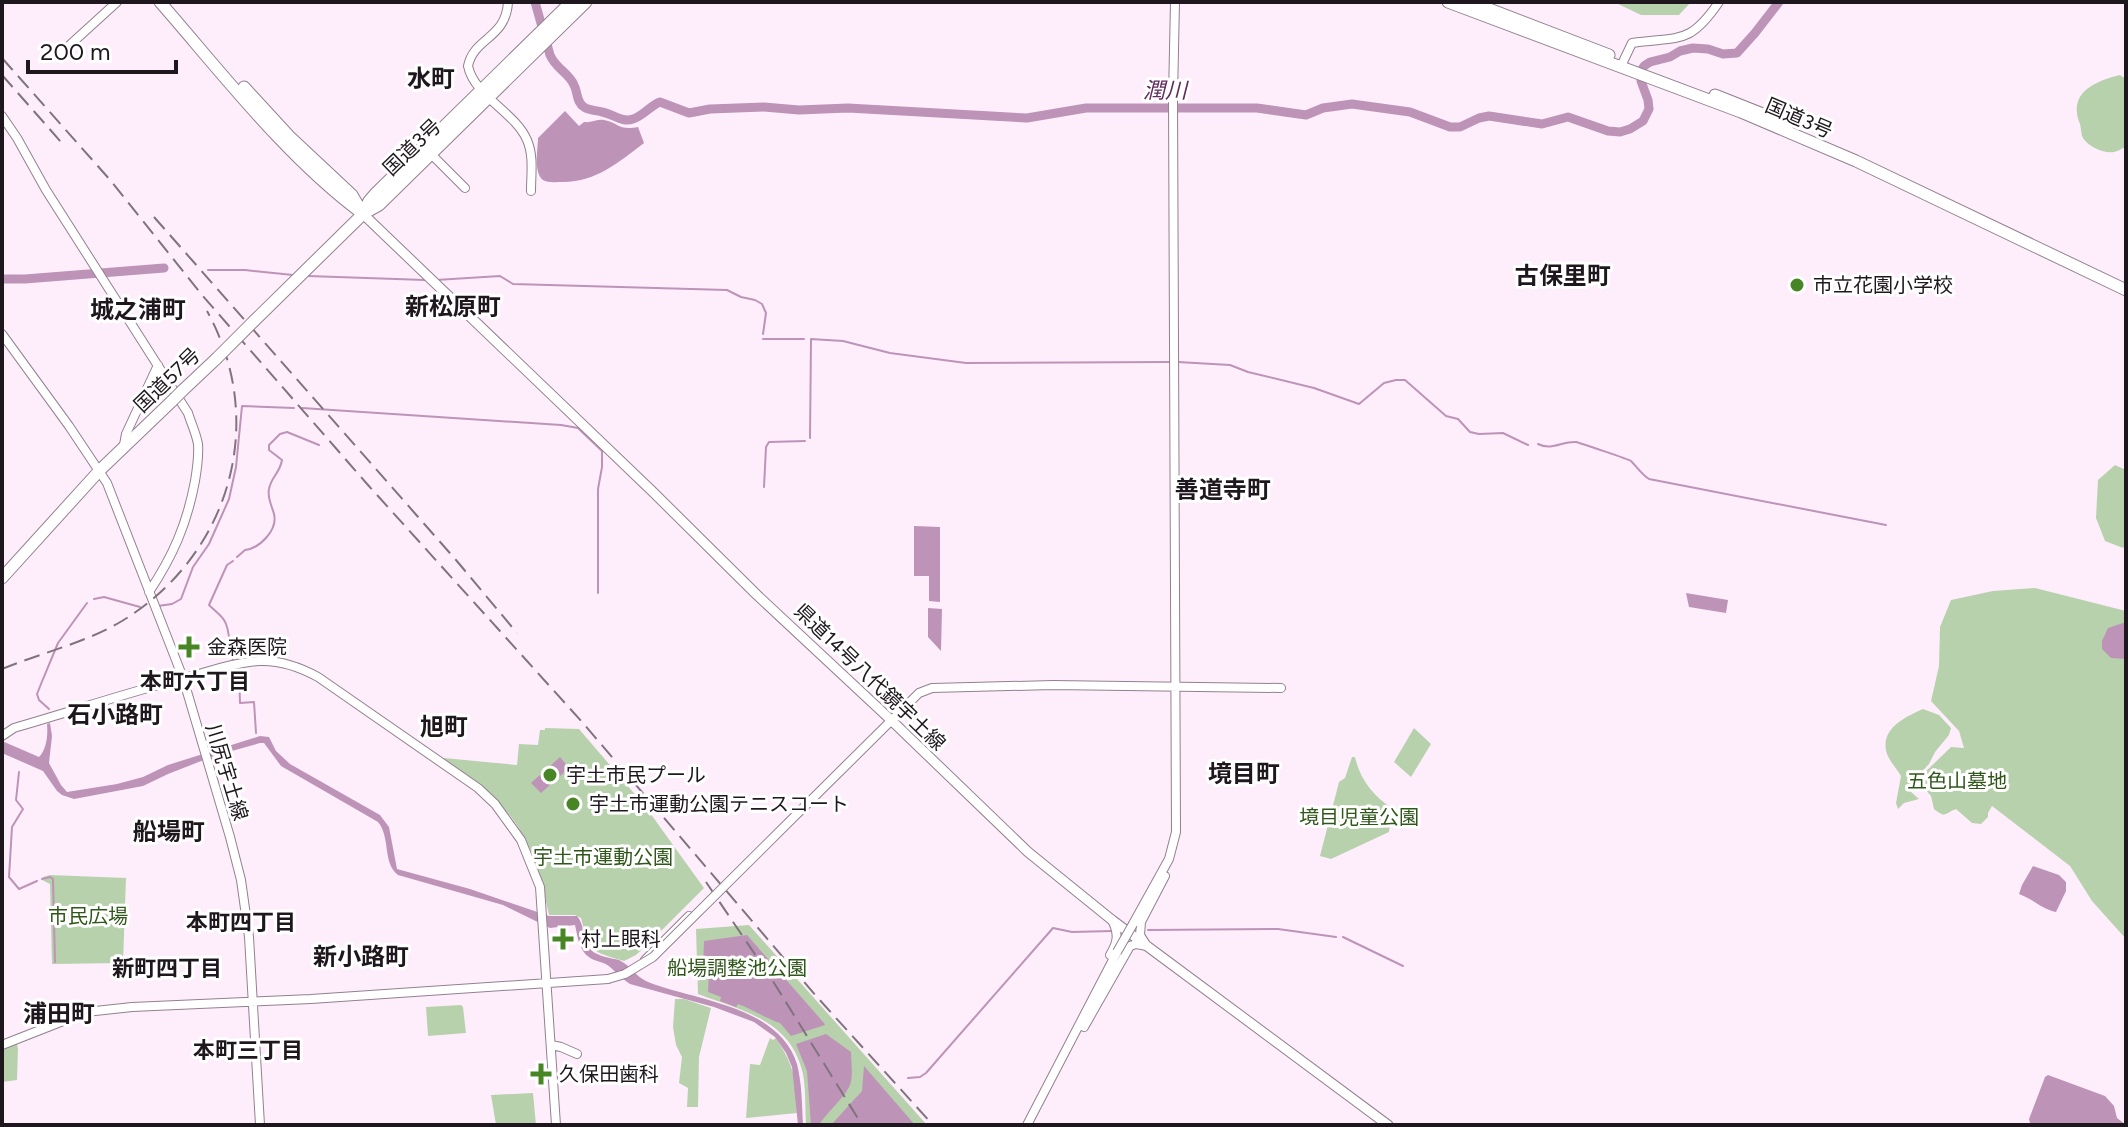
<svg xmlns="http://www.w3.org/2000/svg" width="2128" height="1127" font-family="Figtree,'Noto Sans JP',sans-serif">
<rect width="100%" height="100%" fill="#feeefc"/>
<path fill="#b8d1ad" d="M1614,2h77l-12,13h-38z
M2120,75l6,4v68c-4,1 -7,4 -12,5 -10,2 -28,-6 -32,-16 -1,-4 -1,-8 -2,-12 -13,-31 15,-43 40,-49z
M2115,465l11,5v75l-3,3 -18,-7 -9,-23 2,-38z
M2035,588l91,23v328l-34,-38 -22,-35 -78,-60 -4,7v4l-7,7 -9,-1 -16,-14c-11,4 -10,10 -22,0l-3,-13 -14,-16 34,-33 13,1 -5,-17 -28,-30 8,-35 1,-39 11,-27 42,-9z
M1923,709l16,6 12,13 -2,7 -14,17 -6,12 -17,18 -2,9 9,8 -15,4 -6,6 -2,-6 5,-27c-4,-7 -11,-14 -14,-22 -8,-25 18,-37 36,-45z
M545,728l34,1 66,77 59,82 -58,58 -10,9 -12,6c-34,-10 -34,-9 -43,-43l-6,-3h-26c-16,-81 -36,-109 -105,-155v-2l73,7 2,-21 19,1 2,-15h5z
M1414,728l17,16 -20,33 -17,-15z
M1352,757h3c5,22 18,39 37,51l-3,24 -58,27 -11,-3 19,-74 6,-4z
M50,875l76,3 -3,85 -71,1 -2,-80 -8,-4 1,-3z
M749,925l178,200h-121c-1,-16 0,-35 -3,-51 -12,-54 -60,-63 -105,-80l-2,-65z
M675,999h9l27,9 -12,49 -1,50h-11l1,-19 -9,-5 3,-26 -6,-12 -3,-18z
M461,1005l2,2 3,26 -38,3 -2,-29z
M770,1038l3,2 3,-2c19,30 20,40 21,75l-51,5 4,-54 10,1z
M16,1039l2,10 -1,31 -15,2v-37z
M533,1093l3,32h-40l-5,-30z"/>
<path fill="#be93b8" d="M565,111l14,15 5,-4c7,1 13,-3 20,-2 15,3 15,11 34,7l6,16c-25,19 -49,40 -83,39 -5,0 -14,1 -18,-2 -10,-8 -5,-31 -5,-42z
M914,526l26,1v75l-11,-1v-25h-15z
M1686,593l42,7 -2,13 -37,-6z
M928,608l14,1 -1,42 -13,-14z
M2126,622v37l-15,-1 -9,-9v-8l6,-13z
M50,723l2,13 -3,27 12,22 6,7 50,-8 26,-7 25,-12 92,-29 9,1 7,14 14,13 90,51 9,12 8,42 73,20 79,27h28c9,10 5,29 18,37 7,4 16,5 24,7 11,5 17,17 29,22 48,19 130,23 149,82 5,20 5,41 6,61h-5l-6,-58 -6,-14 -11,-16 -21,-15 -40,-15 -84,-23c-8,-5 -13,-11 -20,-17 -6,-5 -12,-5 -18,-8 -13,-7 -14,-21 -17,-34l-25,3 -47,-23 -105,-30c-16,-13 -7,-37 -20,-53l-97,-56 -17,-23h-4l-46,13 -46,18 -25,12 -69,13 -12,-4 -5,-4 -14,-20 -41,-18v-12l37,16c8,-8 9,-23 8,-33z
M560,757l9,11 -28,25 -10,-10z
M2033,866l26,9 7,7v9l-10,21c-14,-3 -23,-13 -37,-18l3,-9z
M747,935l77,88 1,2 -34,11 -11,-13c-13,-4 -28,-14 -42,-19l-2,3 -16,-6 1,-4 -13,-5 1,-20 -6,-7 1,-24z
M826,1034l25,18c0,11 3,26 -2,35 -5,11 -22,25 -30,38h-8l-4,-54 -11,-27z
M864,1066l51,59h-84l31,-34z
M2048,1075l57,21 9,10 3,12 9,7h-93l-3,-2 -1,-4 16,-42z"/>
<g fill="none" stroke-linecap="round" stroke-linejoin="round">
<path stroke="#be93b8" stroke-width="2" d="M208,270h37l48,5
M308,276l117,4
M436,280l64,-4 13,8 214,6 14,7 14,3 7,4 4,9 -3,21
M763,339h41
M1178,362l52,3 18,7 66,16 45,16 25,-21 12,-3h9l41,36 12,3 12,13 9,2 24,-1 25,12
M302,408l259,17 17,3 24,23v16l-4,22v104
M810,438l1,-99 32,2 47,12 76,10 204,-1
M1538,444c14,7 24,-3 38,-2 4,1 52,17 55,19 6,6 10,13 18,18l237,46
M764,487l2,-40 3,-5 36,-1
M237,557l8,-7c15,-2 33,-20 29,-36 -2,-8 -7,-16 -5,-25 2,-12 11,-16 13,-29l-13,-10v-5l11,-11 7,-2 32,13
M94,599l10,-2 36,10
M158,606l14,-2 9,-5 12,-32 16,-23 20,-45 7,-32 6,-61 52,2
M233,660c-6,-12 -1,-28 -9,-40 -3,-5 -11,-11 -15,-15l18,-40 6,-4
M239,671l1,32 14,-1 2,31
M49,709l-10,-9 -2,-6 4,-10 17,-41 29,-40
M19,772l-3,28 7,9 -11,18 -3,50 10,12 18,-8
M42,879l8,-2 3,2 2,83
M1148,930l130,-1 58,8
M1343,937l60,29
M908,1078l12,-1 6,-4 127,-145 19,4 40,-1"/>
<path stroke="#be93b8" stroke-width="9" d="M535,2l15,53c6,14 19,18 24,30 4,7 2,17 10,22 6,4 12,3 18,5 11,2 20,11 31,7 10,-3 17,-13 27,-17l29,11 21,-4 54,-2 35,3 49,-2 179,10 59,-10h171l49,7 17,-7 29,-4 58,8 40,15h10l19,-9 10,-2 53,8 26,-7 40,14 12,1 10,-3 13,-8 6,-12 -1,-9 -7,-19v-10l3,-5 6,-4 20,-5 10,-6 13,-3 15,1 15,5 14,-1 18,-20 24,-31
M2,279h23l139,-11"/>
<g stroke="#92808f" stroke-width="10">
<path id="secondary" d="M508,2c-2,37 -34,35 -40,64 6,30 47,46 59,74 7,16 4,34 4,51
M61,53l56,-51
M1621,66l11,-23c47,-7 57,3 87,-41
M2,116l15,22 29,52 142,223c3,10 8,20 10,31 1,12 -1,25 -3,37 -8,43 -22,75 -46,111
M431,154l34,34
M2,334l67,92 38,57 76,195 47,159 11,43 8,57 11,188
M124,445l2,-11 32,-69
M2,736l12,-8c59,-17 118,-37 178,-52 22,-6 45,-14 67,-15 21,-1 41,6 59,16l160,111 17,16 26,36 19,47 16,238
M800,811l119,-118 13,-5 121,-3 228,3
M1133,924l36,-65 7,-27 -3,-735 2,-95
M1145,943l-5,-8 1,-13 24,-46
M1110,955c8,-13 9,-21 2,-35
M645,960l44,-44
M1084,1027l46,-81 6,-2 11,2
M2,1045l84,-33 46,-5 179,-8 297,-20
M551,1045l10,2 16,7
M1027,1125l90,-173"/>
</g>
<g stroke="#92808f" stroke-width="11">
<path id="primary" d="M363,214l290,278 104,103 134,125 137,132 84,68 276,205"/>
</g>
<g stroke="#92808f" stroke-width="13">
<path id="highway" d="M160,2c62,71 127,156 203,212
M1448,2l293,110 115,49 270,129
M1471,2l138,53
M244,87l45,49 63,59 7,12
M1715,95l73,29
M363,213l6,-12 6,-7 196,-192
M254,321l109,-107 16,-9 207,-203
M182,391l34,-32
M2,578l98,-108 72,-69"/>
</g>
<use href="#secondary" stroke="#fff" stroke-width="8"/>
<use href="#primary" stroke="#fff" stroke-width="9"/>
<use href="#highway" stroke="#fff" stroke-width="11"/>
<path stroke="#7f747d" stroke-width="2" stroke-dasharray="16 8" stroke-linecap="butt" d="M2,58l109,123 91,114 166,190 215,238 234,274 116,128
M2,75l59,67
M154,217l302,343 61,73
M2,669c39,-16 83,-26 120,-48 107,-65 147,-198 85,-310
M706,882l65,96 91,147"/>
<g stroke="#92808f" stroke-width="10" stroke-linecap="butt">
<path id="secondary-bridge" d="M1117,952l16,-28
M608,979l17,-5 28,-17 147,-146"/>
</g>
<g stroke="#92808f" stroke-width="13" stroke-linecap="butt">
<path id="highway-bridge" d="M216,359l38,-38
M172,401l10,-10"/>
</g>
<use href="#secondary-bridge" stroke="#fff" stroke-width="8"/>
<use href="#highway-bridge" stroke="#fff" stroke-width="11"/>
</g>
<g fill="#488625" stroke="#fff" stroke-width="3">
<circle cx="1797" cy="285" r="8"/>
<path d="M185 635h8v8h8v8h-8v8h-8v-8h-8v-8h8z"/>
<circle cx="550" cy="775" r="8"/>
<circle cx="573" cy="804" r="8"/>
<path d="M559 927h8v8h8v8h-8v8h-8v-8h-8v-8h8z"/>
<path d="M537 1062h8v8h8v8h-8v8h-8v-8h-8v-8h8z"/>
</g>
<g text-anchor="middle" stroke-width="6" stroke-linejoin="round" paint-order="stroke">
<g font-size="20" fill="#1e171d" stroke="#fff">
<text transform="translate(1799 118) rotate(23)" y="7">国道3号</text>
<text transform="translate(412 147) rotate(-44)" y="7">国道3号</text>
<text transform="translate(167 380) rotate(-44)" y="7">国道57号</text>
<text transform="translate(870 677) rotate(44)" y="7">県道14号八代鏡宇土線</text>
<text transform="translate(227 772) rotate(73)" y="7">川尻宇土線</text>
</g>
<g font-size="20" fill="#1e171d" stroke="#fff" text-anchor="start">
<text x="1813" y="292">市立花園小学校</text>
<text x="207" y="654">金森医院</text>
<text x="566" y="782">宇土市民プール</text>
<text x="589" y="811">宇土市運動公園テニスコート</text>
<text x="581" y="946">村上眼科</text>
<text x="559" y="1081">久保田歯科</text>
</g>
<g font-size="20" fill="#2f5719" stroke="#fff">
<text x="1957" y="788">五色山墓地</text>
<text x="1359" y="824">境目児童公園</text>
<text x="603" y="864">宇土市運動公園</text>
<text x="88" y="923">市民広場</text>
<text x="737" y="975">船場調整池公園</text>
</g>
<g font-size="22" font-style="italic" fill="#612b5c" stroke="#fff">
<text x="1165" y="98">潤川</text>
</g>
<g font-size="22" font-weight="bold" fill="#1e171d" stroke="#fff">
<text x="195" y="689">本町六丁目</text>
<text x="241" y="930">本町四丁目</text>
<text x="167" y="976">新町四丁目</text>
<text x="248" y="1058">本町三丁目</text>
</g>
<g font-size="24" font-weight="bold" fill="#1e171d" stroke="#fff">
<text x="431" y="87">水町</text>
<text x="1563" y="284">古保里町</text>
<text x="453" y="315">新松原町</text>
<text x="138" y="318">城之浦町</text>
<text x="1223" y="498">善道寺町</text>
<text x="115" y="723">石小路町</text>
<text x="444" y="735">旭町</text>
<text x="1244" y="782">境目町</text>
<text x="169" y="840">船場町</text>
<text x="361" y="965">新小路町</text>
<text x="59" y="1022">浦田町</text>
</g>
</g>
<rect width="2128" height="1127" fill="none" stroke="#1e171d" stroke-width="8"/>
<path d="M28 60v12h148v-12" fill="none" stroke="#1e171d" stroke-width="4"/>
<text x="40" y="60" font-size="24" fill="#1e171d" stroke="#ffffff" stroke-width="6" paint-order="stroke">200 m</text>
</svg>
